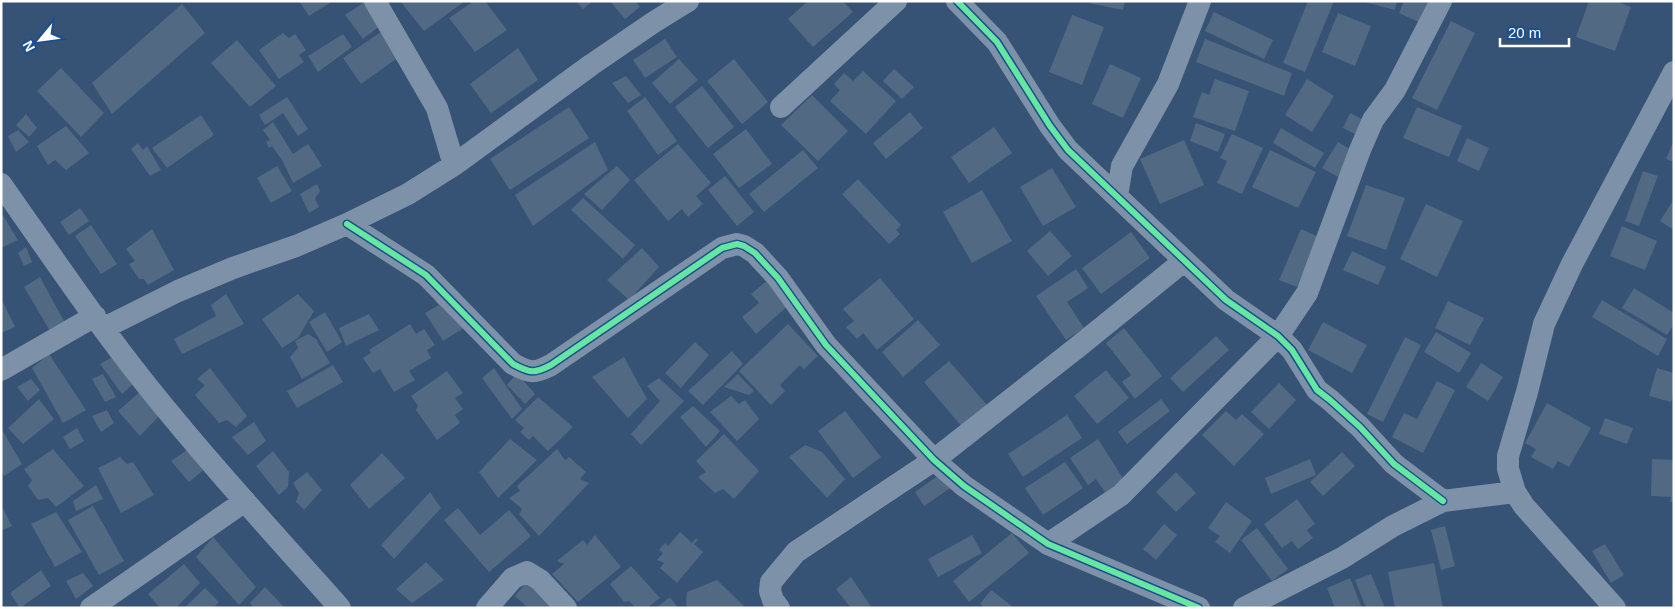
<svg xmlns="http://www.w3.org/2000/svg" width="1675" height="609" font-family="Arial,sans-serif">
<rect width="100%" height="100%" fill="#365274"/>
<path fill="#526984" d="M299,1h34l-24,15z
M366,1l19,21 -22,17 -18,-24z
M400,1h65l-41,30z
M474,1h11l22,29 -32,22 -26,-34z
M576,1h17l-10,8z
M610,1h26l4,6 -15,12z
M808,1h35l10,11 -40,35 -25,-28z
M1089,1h36l-2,9 -34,-7z
M1308,1h26l-29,71 -22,-9z
M1361,1h36l-2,9z
M1404,1h26l-9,22 -22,-10z
M1589,1h27l15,6 -16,44 -39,-14z
M182,4l23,29 -93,81 -20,-31z
M1214,12l59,28 -9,19 -59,-28z
M1338,13l33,13 -16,40 -33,-14z
M1072,15l32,12 -22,58 -33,-13z
M1451,21l24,12 -38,77 -25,-12z
M388,27l15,27 -42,30 -18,-26z
M283,33l6,5 6,-4 11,16 -7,5 5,7 -25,17 -20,-29z
M343,34l9,13 -34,25 -10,-16z
M665,39l12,18 -32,21 -12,-18z
M1205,39l87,34 -8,23 -88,-34z
M237,40l39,46 -26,21 -39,-44z
M518,48l20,32 -47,33 -21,-29z
M679,59l19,21 -28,24 -18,-21z
M734,59l34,43 -26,22 -35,-43z
M1110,64l31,14 -18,40 -31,-14z
M61,68l43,45 -23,24 -44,-46z
M894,69l20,18 -12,12 -19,-18z
M863,71l33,30 -30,33 -36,-33 10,-11 -6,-6 10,-11 9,8z
M626,76l15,19 -13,8 -16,-20z
M1215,79l34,12 -14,40 -42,-14 9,-25 7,3z
M1307,79l27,17 -22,36 -27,-17z
M702,86l32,41 -26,21 -33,-41z
M812,95l36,36 -30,30 -37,-36z
M287,97l21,32 -10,7 -15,-23 -18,12 -6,-10z
M645,97l32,44 -19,14 -31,-44z
M569,107l20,31 -79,52 -20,-31z
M1417,107l45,19 -13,31 -46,-19z
M910,112l13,16 -37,31 -13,-16z
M1350,113l16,8 -7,15 -16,-8z
M26,114l11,14 -8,9 -13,-12z
M201,115l13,20 -47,33 -15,-20z
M273,122l20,32 15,-10 14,22 -29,17 -11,-23 -10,-14 -3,2 -3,-6 4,-2 -7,-10z
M1196,123l29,11 -7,18 -28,-11z
M66,126l23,27 -23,17 -11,-10 -7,5 -11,-19z
M994,127l18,26 -43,30 -18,-26z
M1281,128l43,25 -9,15 -42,-25z
M746,129l26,35 -33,24 -26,-34z
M18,130l11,12 -13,10 -8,-16z
M1232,134l31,14 -21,46 -25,-11 10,-22 -7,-3z
M1467,138l22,10 -10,23 -22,-10z
M1184,140l20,45 -44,19 -20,-45z
M1674,140v22l-8,-3z
M595,142l13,28 -75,56 -18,-31z
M1338,142l17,10 -15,26 -18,-10z
M138,143l5,7 4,-4 14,24 -11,6 -19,-27z
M678,144l33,39 -15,13 7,8 -15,13 -6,-8 -14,12 -34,-41z
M803,150l15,18 -54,44 -15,-18z
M1270,150l46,22 -18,36 -46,-21z
M277,166l15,25 -21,12 -14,-25z
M617,166l13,14 -28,30 -18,-16z
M1052,168l24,39 -33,19 -23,-39z
M1643,171l15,5 -19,50 -14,-5z
M725,176l29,36 -17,14 -29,-36z
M858,179l43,46 -5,5 4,4 -11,10 -47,-50z
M317,184l3,7 -5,8 4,8 -10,6 -9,-19z
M1366,185l39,13 -19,52 -39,-14z
M982,190l30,51 -40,22 -29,-51z
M583,198l52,47 -12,14 -52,-49z
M1674,199v31l-14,-9z
M1426,204l37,17 -26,56 -37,-18z
M80,208l9,13 -20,14 -9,-13z
M1,212l17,28 -17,8z
M91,225l26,39 -16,10 -26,-38z
M1622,226l35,15 -12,29 -35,-14z
M152,229l22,41 -26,15 -4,-6h-5l-10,-15 6,-3 -9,-12z
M1301,229l18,8 -22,50 -18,-7z
M1050,231l22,25 -24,20 -21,-25z
M1131,232l19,26 -49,36 -19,-26z
M26,247l6,15 -8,4 -6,-13z
M642,248l17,19 -30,33 -22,-20z
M1352,251l34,16 -8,18 -35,-15z
M1076,269l12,19 -21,14 17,26 -18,12 -30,-44z
M40,277l25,46 -15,8 -26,-44z
M880,278l34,41 -37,31 -14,-17 -6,6 -11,-12 8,-6 -11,-12z
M769,279l21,25 -34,30 -14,-17 17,-14 -8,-9z
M1634,288l40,25v11l-7,11 -45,-27z
M226,294l18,30 -62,30 -8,-15 42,-23 -5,-11z
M298,294l16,17 -16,27 -16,10 -20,-29z
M1,298l14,29 -14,6z
M443,298l21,30 -21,13 -18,-28 14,-8 -4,-4z
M1602,300l65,39 -9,17 -66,-39z
M1448,301l36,17 -14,27 -35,-17z
M325,312l17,30 -15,10 -18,-30z
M369,314l10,16 -33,16 -7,-18z
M918,320l22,25 -37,32 -21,-25z
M1323,322l44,23 -15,28 -44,-23z
M410,324l6,10 8,-5 11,16 -8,5 4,8 -22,13 6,9 -21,12 -14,-23 -7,4 -10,-15 8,-5 -2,-3z
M788,324l30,32 -14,13 -4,-4 -20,20 5,6 -14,14 -32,-34z
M1124,328l38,48 -27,23 -13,-17 9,-7 -25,-32z
M1436,332l35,21 -12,20 -35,-21z
M308,334l8,5 14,24 -28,16 -12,-22 8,-9 -3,-7z
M1216,336l13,14 -46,42 -13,-14z
M1405,337l16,8 -38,77 -16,-8z
M695,342l14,13 -28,33 -16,-15z
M732,351l11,13 -40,41 -15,-14z
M49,354l37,56 -23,13 -31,-55z
M114,356l18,29 -10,9 -22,-30z
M624,357l23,42 -19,19 -36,-41z
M949,361l39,45 -25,22 -39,-46z
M1481,363l22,14 -15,24 -22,-14z
M333,365l10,17 -46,26 -10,-17z
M210,368l37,48 -11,11 -9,-7 -8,3 -24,-28 10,-10 -8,-6z
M494,368l28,41 -10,10 -30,-41z
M1657,368l17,5v19l-3,10 -22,-6z
M1106,370l23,28 -32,26 -23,-28z
M447,371l16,22 -8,5 8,11 -8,6 5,8 -23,17 -21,-30 2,-4 -7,-10z
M517,373l18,21 -10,10 -18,-19z
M103,374l13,23 -11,5 -13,-23z
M738,374l16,17 -5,4 -25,-8z
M659,378l25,23 -43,44 -10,-11 29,-33 -13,-15z
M31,379l9,11 -12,11 -11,-14z
M1437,381l18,9 -32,63 -31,-16 12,-24 13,6z
M1279,383l17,17 -27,29 -18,-17z
M142,390l16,27 -18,19 -22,-25z
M731,396l8,8 6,-4 14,19 -22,22 -27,-29z
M538,397l35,30 -25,24 -15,-15 -4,4 -9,-8 4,-4 -9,-8z
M39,399l15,20 -31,25 -15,-16z
M1161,399l9,12 -43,33 -9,-12z
M1547,403l44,25 -22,39 -11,-6 -5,8 -22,-12 5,-8 -11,-6z
M693,406l27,25 -14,16 -26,-30z
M107,410l7,13 -13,9 -9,-16z
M845,411l36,46 -28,21 -35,-47z
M1226,411l10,9 6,-6 22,20 -30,32 -32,-31z
M1067,415l15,23 -59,39 -15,-23z
M1605,418l28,10 -6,16 -28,-10z
M254,422l12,19 -18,14 -16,-18z
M1,428l21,36 -18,12 -3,-5z
M77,428l7,13 -14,8 -7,-12z
M724,434l35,37 -25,28 -11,-10 -8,4 -17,-16 8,-5 -10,-11z
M510,439l27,21 -39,38 -19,-26z
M1098,439l26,41 -19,12 -9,-13 -8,6 -18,-27z
M805,445l17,7 23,27 -18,19 -38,-41z
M190,448l16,20 -17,14 -18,-21z
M53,449l31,37 -28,21 -8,-9 -10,2 -10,-14 4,-6 -8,-11z
M557,449l8,11 4,-3 17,15 -6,7 9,4 -50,53 -20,-22 3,-5 -13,-11 11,-7 -3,-5z
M273,451l16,21 -1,15 -9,8 -23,-29z
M1342,452l13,14 -32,30 -13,-14z
M382,453l23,25 -36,31 -19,-24z
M120,457l7,7 6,-2 21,33 -33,18 -23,-45z
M1310,459l6,16 -45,19 -6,-16z
M1652,459l22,1v42h-4l1,-5 -20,-1z
M1065,462l18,26 -40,27 -18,-27z
M307,472l15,18 -18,20 -8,-8 3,-9 -6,-10z
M1176,472l20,21 -20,19 -20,-20z
M942,473l10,14 -28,19 -9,-14z
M96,485l7,14 -27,12 -3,-10z
M430,492l11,16 -47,51 -13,-14z
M1297,499l18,25 -8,6 6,8 -15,11 -6,-8 -10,7 -18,-24z
M1226,502l26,19 -22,32 -15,-11 5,-6 -12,-8z
M1,505l11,21 -11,5z
M93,506l31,55 -25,14 -31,-55z
M458,508l22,27 29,-25 22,26 -42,36 -45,-52z
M56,512l26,40 -27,15 -24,-43z
M1164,524l13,11 -21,25 -13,-11z
M1445,526l10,40 -14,4 -10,-40z
M1257,528l31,41 -16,12 -31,-41z
M680,532l12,11 4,-5 2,2 -4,4 9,8 -26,31 -17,-15 4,-5 -7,-3 6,-7 -4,-3 6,-7 3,3z
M1012,533l17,20 -60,49 -16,-21z
M595,535l26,32 -43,35 -26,-28 12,-10 -7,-3 26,-21 4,5z
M972,535l10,18 -44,24 -10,-18z
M213,537l43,50 -17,18 -43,-48z
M1605,544l19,31 -13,8 -19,-32z
M426,562l18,18 -32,23 -16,-14z
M1434,563l9,45h-48l-7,-36z
M184,564l16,19 -24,25h-16l-12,-14z
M631,566l29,32 -13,10h-11l-7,-7 -5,1 -14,-18z
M41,570l10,16 -31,22 -10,-15z
M83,573l10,13 -17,13 -10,-18z
M1371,574l14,34h-19l-11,-28z
M851,577l21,31h-21l-15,-19z
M1350,578l12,30h-27l-8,-20z
M528,580l26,28h-26l-13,-12z
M717,580l29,28h-57l-3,-3 1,-13z
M265,587l20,21h-31l-4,-5z
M205,588l14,14 -6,6h-29z
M991,590l21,16 -1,2h-26l-5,-4z
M670,597l8,11h-22z"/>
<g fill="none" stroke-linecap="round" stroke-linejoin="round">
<path stroke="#7d92a8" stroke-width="22" d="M375,1l62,107 17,57
M957,1l40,41 53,84 18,24 158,150 52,36 14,14 25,40 13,10 30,27 34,37 49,37
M781,107l115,-106
M1,184c48,68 95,138 147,203 61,76 127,148 192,221
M1117,196l5,-30 46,-82 32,-83
M347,224l79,51 87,89c17,9 21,10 38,1l171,-117 15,-4 7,2 11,7 23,25 48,67 108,115 30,26 84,58 151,64
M104,328l74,-37 55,-23 63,-22 51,-22 61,-30 46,-29 137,-100 63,-43 34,-21
M1,370l94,-54
M1048,544l73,-49 157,-159 29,-43 53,-143 13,-30 22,-30 46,-89
M91,608l154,-107
M487,608l26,-30 14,-6 13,8 26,28
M779,608l-6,-8 -3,-9 1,-9 25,-30 138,-92 145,-114 105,-85
M1244,608l98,-50 51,-32 50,-25 72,-9
M1615,608l-91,-102 -9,-14 -7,-23v-13l19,-64 17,-68 28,-60 102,-192"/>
<g stroke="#1b4f8f" stroke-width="9">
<path id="cycleway" d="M957,1l40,41 53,84 18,24 158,150 52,36 14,14 25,40 13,10 30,27 34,37 49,37
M347,224l79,51 87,89c17,9 21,10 38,1l171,-117 15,-4 7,2 11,7 23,25 48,67 108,115 30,26 84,58 151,64"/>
</g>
<use href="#cycleway" stroke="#66e7a1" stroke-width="6"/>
</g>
<rect width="1675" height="609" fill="none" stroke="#ffffff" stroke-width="5"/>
<g transform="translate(40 40) rotate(241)" stroke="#1b4f8f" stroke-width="4" paint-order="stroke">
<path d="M0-4L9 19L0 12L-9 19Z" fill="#ffffff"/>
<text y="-8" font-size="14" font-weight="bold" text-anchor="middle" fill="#ffffff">N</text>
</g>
<path d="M1500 38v8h69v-8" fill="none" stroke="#ffffff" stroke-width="2.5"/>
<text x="1508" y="38" font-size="15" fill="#ffffff" stroke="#1b4f8f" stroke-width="4" paint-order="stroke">20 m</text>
</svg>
